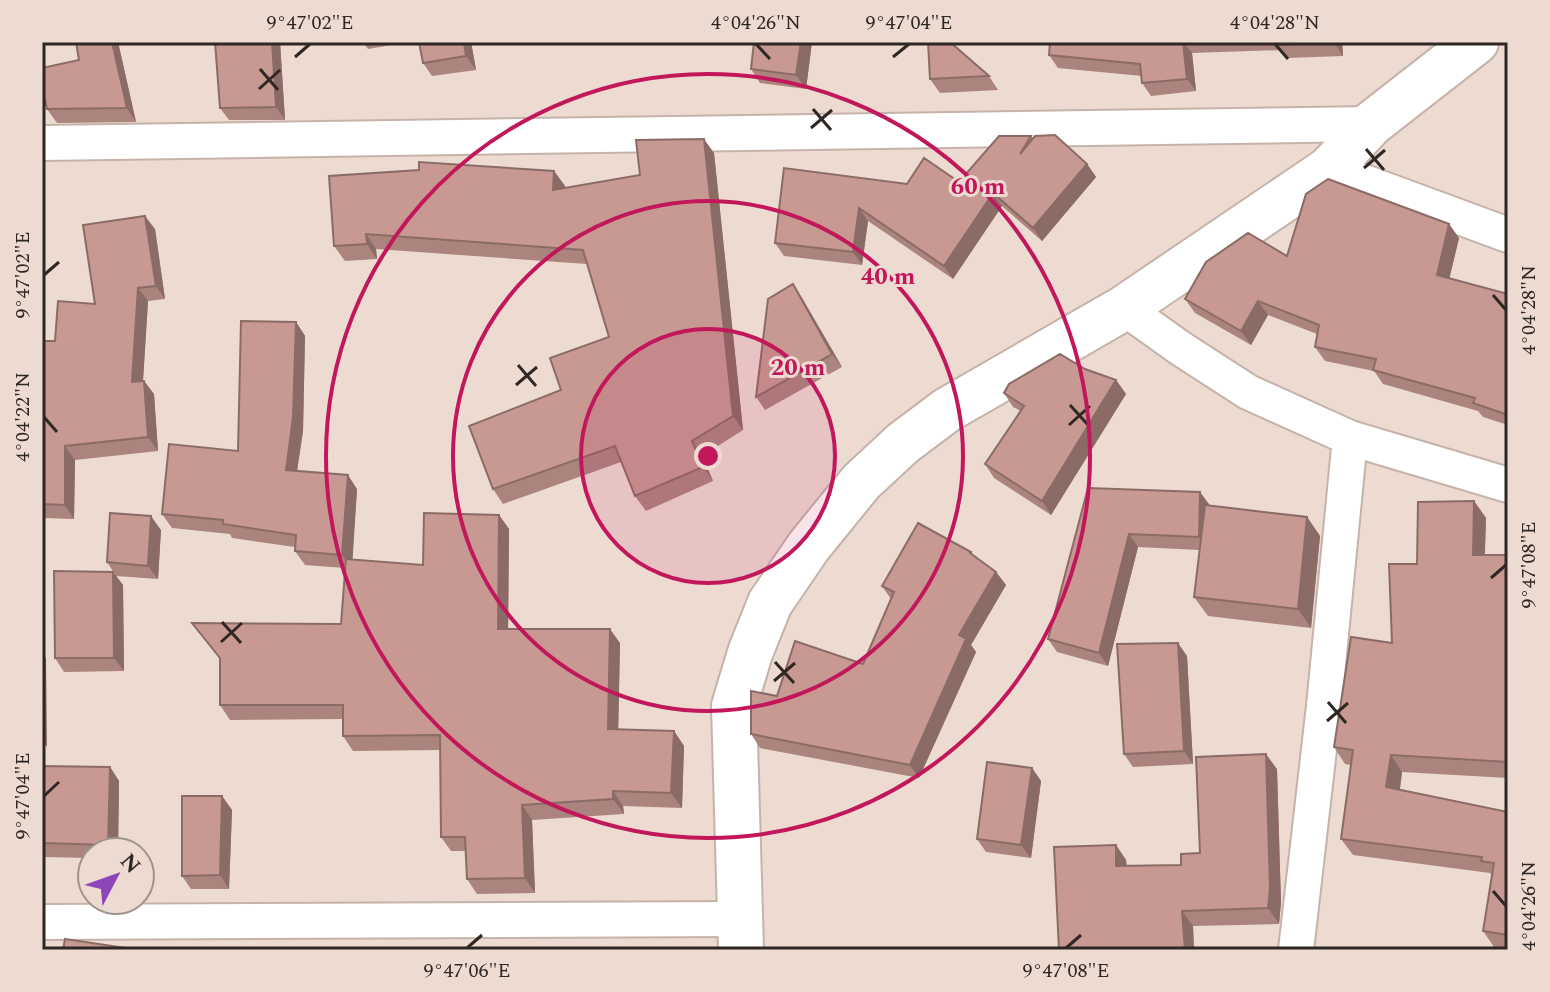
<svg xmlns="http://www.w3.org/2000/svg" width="1550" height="992" font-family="Spectral,serif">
<rect width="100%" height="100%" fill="#eddbd2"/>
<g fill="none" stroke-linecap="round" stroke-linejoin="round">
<g stroke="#c5b3aa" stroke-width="38">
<path id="street" d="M42,143l1329,-19
M1329,169l179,66
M1124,308l56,40 68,44 102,46 158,47
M42,922l698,-3
M1296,950l28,-244 26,-268"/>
</g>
<g stroke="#c5b3aa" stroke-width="48">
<path id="secondary" d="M741,950l-7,-244 16,-53 20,-50 39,-57 52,-64 42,-39 44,-33 177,-102 205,-139 42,-45 105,-82"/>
</g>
<use href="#street" stroke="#fff" stroke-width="34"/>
<use href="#secondary" stroke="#fff" stroke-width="44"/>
</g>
<path fill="#ab847e" d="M118,42l18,80 -79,1 -10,-14 32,-49z
M215,42h65l5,78h-56l-9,-12z
M363,42h45l-40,7z
M471,42l5,28 -44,6 -9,-13z
M754,42h58l-6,47 -46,-6 -9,-14z
M1050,42h292l1,14 -56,2 -5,-8 -90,3 4,38 -45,5 -9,-13v-7l-84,-8 -9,-13z
M989,76l9,14 -58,3 -10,-14z
M1031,136l2,2 54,26 9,13 -54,64 -40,-35 -49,73 -85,-58 -6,44 -78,-9 -9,-13 132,-59 52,-2z
M714,153l29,277 -41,26 11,25 -67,30 -11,-15 -14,-34 -118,42 -10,-15 68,-99 48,-53 -22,-73 -211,-15 1,10 -32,2 -11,-15 -5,-70 225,-5 11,15v2l75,-13z
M1449,224l10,14 -10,40 59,16v131l-25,-8 -5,-6 -95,-27 -9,-13 -49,-10 -10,-14 2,-13 -49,-19 -17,30 -56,-32 -10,-14 102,-43z
M155,229l10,70 -17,2 -5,80h1l10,13 4,57 -83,9 -1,59 -32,-1v-177h13l40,-37z
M802,298l40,69 -77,43 -9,-13z
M296,322l9,14 -2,95 -6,40 60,18 -5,70 71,6 76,-50 10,14 -1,100 112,14 -2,86 56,2 10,15 -2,62 -59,-2 1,8 -92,6 3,73 -58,1 -10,-15 -1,-28h-15l-10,-14 -1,-87 -87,1 -10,-15v-17l-113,1 -10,-15v-46l-28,-36 149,1 4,-56 -40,-3 -10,-14v-4l-63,-9 -2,-4 -58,-6 -10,-14 76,-63z
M1085,369l31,11 10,14 -75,121 -57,-37 -9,-14 36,-53 -8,-4 -9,-14z
M1088,488l121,16v2l98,11 13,19 -9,92 -103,-12 -14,-19 6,-47 -62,-3 -30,119 -51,-14 -9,-13z
M1474,501l12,17 -1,37h23v223l-106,-6 -2,17 108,23v138l-14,-3 -11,-16 9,-55 -2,-3 -137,-18 -12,-16 10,-74 -6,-1 -11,-17 58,-104 25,-79z
M161,530l-3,49 -42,-3 -9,-14z
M971,552l3,5 22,15 10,13 -35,60 5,7 -57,126 -159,-30 -9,-14 26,-38 86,-32 28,-65 -9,-13z
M113,572l10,13 1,86 -60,1 -9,-14z
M1187,656l6,108 -60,3 -9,-13z
M42,766l68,1 9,14 -1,71h-26v6l-50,-1z
M1032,768l9,13 -10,77 -45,-6 -9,-13z
M1277,769l4,134 -2,21 -86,2 1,24h-135l57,-105 10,15 1,6 54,-1 19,-12z
M222,796l10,14 -3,79h-38l-9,-13z"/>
<path fill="#8b6b66" d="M112,42h6l18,80 -9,-14z
M272,42h8l5,78 -9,-13z
M464,42h7l5,28 -10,-14z
M801,42h11l-6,47 -10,-14z
M1183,42l9,11 4,38 -9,-12z
M1334,42h8l1,14z
M704,139l10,14 29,277 -10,-14z
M1087,164l9,13 -54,64 -9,-13z
M554,171l11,15 -1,19 -11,-15z
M993,193l9,13 -49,73 -9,-13z
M859,208l9,13 -6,44 -9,-13z
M145,216l10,13 10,70 -9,-13z
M1449,224l10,14 -12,51 -10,-14z
M366,234l10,15 1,10 -10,-15z
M793,284l9,14 40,69 -10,-13z
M138,288l10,13 -6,95 -10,-14z
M1258,301l10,14 -17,30 -10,-14z
M296,322l9,14 -2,95 -8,53 -9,-14z
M1116,380l10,14 -75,121 -9,-14z
M144,381l10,13 4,57 -10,-14z
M692,441l10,15 11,25 -10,-14z
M65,446l10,14 -1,59 -9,-14z
M348,475l9,14 -5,80 -10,-14z
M1200,492l9,12 -1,46 -9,-13z
M1474,501l12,17 -2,53 -11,-16z
M499,515l10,14 -1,114 -10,-14z
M151,516l10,14 -3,49 -10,-13z
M1307,517l13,19 -9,92 -13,-19z
M1129,534l9,13 -30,119 -9,-13z
M113,572l10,13 1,86 -10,-13z
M996,572l10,13 -35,60 5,7 -57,126 -9,-13 49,-130z
M610,629l10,14 -2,101 -10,-15z
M1178,643l9,13 6,108 -9,-13z
M42,652l4,6 1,89 -5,-7z
M674,731l10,15 -2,62 -11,-15z
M1266,754l11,15 4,134 -2,21 -11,-16z
M1391,755l11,17 -4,31 -12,-16z
M110,767l9,14 -1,71h-5l-5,-7z
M1032,768l9,13 -10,77 -10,-13z
M613,791l10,15 1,8 -11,-15z
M222,796l10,14 -3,79 -9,-14z
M522,805l10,15 3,73 -10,-15z
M1116,845l10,15 1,22 -11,-16z
M1182,911l11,15 1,24h-9z"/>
<path fill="#c79992" stroke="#8b6b66" stroke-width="2" d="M76,42h36l15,66 -80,1 -5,-22v-19l37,-8z
M215,42h57l4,65 -56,1z
M419,42h45l2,14 -43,7z
M754,42h47l-5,33 -45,-6z
M928,42h22l39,34 -59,3z
M1050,42h133l4,37 -45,4 -2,-19 -91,-9z
M1278,42h56v1l-56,2z
M1055,135l32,29 -54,64 -40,-35 -49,73 -85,-58 -6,44 -78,-9 9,-75 123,16 17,-26 35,24 40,-46h32l-11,18 15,-18z
M704,139l29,277 -41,25 11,26 -68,29 -20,-50 -122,43 -24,-63 92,-36 -11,-32 59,-21 -26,-87 -217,-16 1,10 -33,2 -5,-70 90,-6v-8l135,9 -1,19 87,-15 -4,-35z
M1328,179l121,45 -12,51 71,19v121l-35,-12 2,-5 -102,-28 3,-11 -61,-12 4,-22 -61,-24 -17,30 -56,-32 21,-37 42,-29 39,23 19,-62z
M145,216l11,70 -18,2 -6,94 12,-1 4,56 -83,9v59l-23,-1v-163h13l3,-40 37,3 -12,-79z
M793,284l39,70 -76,43 12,-98z
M241,321l55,1 -3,95 -7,53 62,5 -6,80 -47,-4 1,-16 -73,-11v-4l-61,-6 7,-70 69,7z
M1060,354l25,15 31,11 -74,121 -57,-37 39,-58 -20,-13 5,-9z
M1088,488l112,4 -1,45 -70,-3 -30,119 -51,-14z
M1474,501l-1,54h35v207l-117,-7 -5,32 122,25v123l-25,-4 11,-68 -13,-2 1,-4 -141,-18 12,-89 -19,-3 17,-110 41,6 -3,-79h28l1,-62z
M1205,505l102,12 -9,92 -104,-12z
M110,513l41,3 -3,50 -41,-4z
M424,513l75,2 -1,114h112l-2,100 66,2 -3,62 -58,-2v8l-91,6 3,73 -58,1 -2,-42h-24l-1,-102 -97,1v-31h-123v-47l-28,-35 149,1 5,-65 77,6z
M918,523l53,29 -1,1 26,19 -37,63 7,4 -56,126 -159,-31v-43l26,5 18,-55 68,23 31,-72 -12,-6z
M54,571l59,1 1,86h-59z
M1178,643l6,108 -60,3 -7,-110z
M1266,754l4,134 -2,20 -86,3 3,39h-126l-5,-103 62,-2v21l65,-1v-11l19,-1 -4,-96z
M987,762l45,6 -11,77 -44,-6z
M42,766l68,1 -2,78 -66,-2z
M182,796h40l-2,79 -38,1z
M65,939l74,11h-76z"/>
<path fill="none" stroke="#2e2724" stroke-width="3" d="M756,44l14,15M1275,44l13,15M295,57l15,-13M893,57l16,-13M260,69l18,21M259,89l21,-19M813,109l18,21M811,128l21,-18M1366,149l18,21M1364,168l21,-18M44,275l15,-13M1493,295l13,15M518,365l18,21M516,385l21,-18M1070,405l19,21M44,417l13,15M1069,425l21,-19M1491,578l15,-13M222,622l19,21M221,642l21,-19M775,662l19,21M774,681l21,-18M1328,702l18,21M1327,721l21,-18M44,796l15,-14M1493,891l13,15M467,948l15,-13M1066,948l15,-13"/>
<circle cx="708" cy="456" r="127" fill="#c2185b" fill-opacity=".12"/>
<g fill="none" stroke="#c2185b" stroke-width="4">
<circle cx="708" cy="456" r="127"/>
<circle cx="708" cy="456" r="255"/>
<circle cx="708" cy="456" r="382"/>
</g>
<circle cx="708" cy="456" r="12" fill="#c2185b" stroke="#eddbd2" stroke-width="4"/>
<g font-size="24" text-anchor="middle" font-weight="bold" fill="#c2185b" stroke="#eddbd2" stroke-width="6" stroke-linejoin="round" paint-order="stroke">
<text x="978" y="194">60 m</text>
<text x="888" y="284">40 m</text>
<text x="798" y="375">20 m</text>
</g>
<rect width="1550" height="992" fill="none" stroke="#eddbd2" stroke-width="88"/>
<g transform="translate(116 876) rotate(49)"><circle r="38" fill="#eddbd2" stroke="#a1938c" stroke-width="2"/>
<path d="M0-6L14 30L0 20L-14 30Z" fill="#8c46ba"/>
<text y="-12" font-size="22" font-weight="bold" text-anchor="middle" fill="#2e2724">N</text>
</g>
<rect x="44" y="44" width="1462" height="904" fill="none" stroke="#2e2724" stroke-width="3"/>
<g font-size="20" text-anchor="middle" fill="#2e2724">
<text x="310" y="29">9°47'02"E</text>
<text x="756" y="29">4°04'26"N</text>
<text x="909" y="29">9°47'04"E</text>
<text x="1275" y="29">4°04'28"N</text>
<text transform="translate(22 275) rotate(-90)" y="7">9°47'02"E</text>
<text transform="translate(1528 310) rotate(-90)" y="7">4°04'28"N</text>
<text transform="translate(22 417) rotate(-90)" y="7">4°04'22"N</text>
<text transform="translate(1528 565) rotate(-90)" y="7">9°47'08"E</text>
<text transform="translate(22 796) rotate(-90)" y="7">9°47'04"E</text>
<text transform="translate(1528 906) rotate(-90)" y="7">4°04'26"N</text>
<text x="467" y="977">9°47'06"E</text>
<text x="1066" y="977">9°47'08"E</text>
</g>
</svg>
